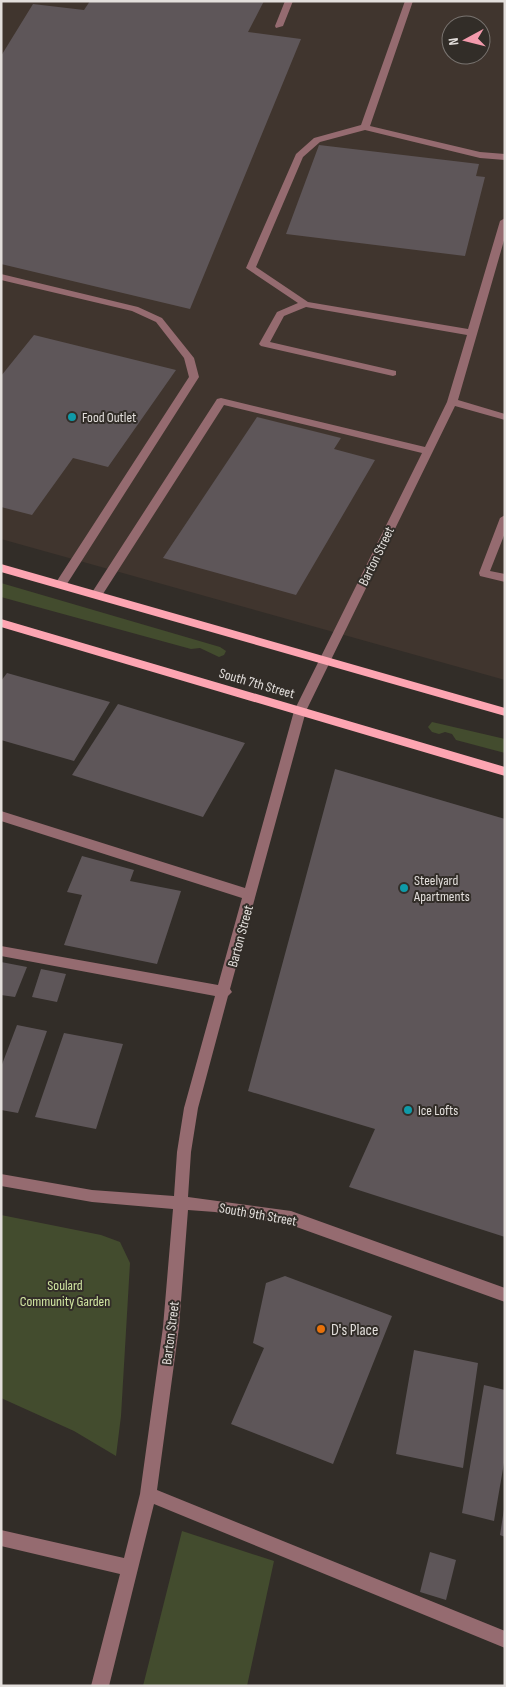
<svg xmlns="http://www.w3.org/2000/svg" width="506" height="1687" font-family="'Sofia Sans Condensed',sans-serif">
<rect width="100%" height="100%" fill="#322d28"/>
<path fill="#40352e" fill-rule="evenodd" d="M1,1h504v679l-504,-141zM451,25h30v30h-30z"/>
<path fill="#434c2e" d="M1,583l219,64 6,4 -2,4 -5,2 -19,-9 -9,1 -190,-52z
M432,722l73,17v14l-49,-13 -4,-6 -7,-2 -6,2 -7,-2 -4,-5z
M1,1215l100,20 19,7 10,21 -9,153 -5,40 -42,-25 -73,-33z
M182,1531l92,30 -27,125h-104z"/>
<path fill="#5e5659" d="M90,1h174l-16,31 53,7 -111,270 -189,-45v-208l32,-52 51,6z
M319,145l160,19 -3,12 9,1 -20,79 -179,-22z
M34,335l142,35 -68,97 -35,-9 -41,57 -31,-8v-131z
M257,417l84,21 -7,11 41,11 -79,135 -133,-37z
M7,673l103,29 -36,59 -73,-21v-59z
M118,704l127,39 -42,74 -131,-42z
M335,769l170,50v418l-156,-50 26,-58 -127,-38z
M82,856l52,14 -4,11 51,10 -24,73 -93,-19 18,-50 -15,-3z
M1,962l26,5 -12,30 -14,-2z
M41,969l25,5 -9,28 -25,-5z
M17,1025l30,6 -29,82 -17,-3v-43z
M64,1033l59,11 -27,85 -61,-12z
M285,1276l107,40 -59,148 -102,-40 33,-76 -11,-5 13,-60z
M414,1350l64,13 -15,105 -67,-14z
M484,1385l21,5v67l-11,64 -32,-8z
M504,1509h1v28l-5,-2z
M430,1552l26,8 -10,40 -26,-8z"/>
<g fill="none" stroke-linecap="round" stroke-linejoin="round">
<path fill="#956b70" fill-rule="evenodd" d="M285,1h8l-10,25 -7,2 -1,-2z
M405,1h8l-43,125 110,26 25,2v6l-25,-2 -115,-28 -45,12 -17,15 -47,110 52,35 160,27 32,-108 5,-3v19l-47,163 47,14v6l-50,-14 -149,305 -76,278 2,3 -4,4 -30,112 -7,44 -3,45 103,14 214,77v14l-214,-77 -76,-13 -27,-2 -9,117 -22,163 348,141v17l-351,-144 -45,182h-18l29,-112 -119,-28v-16l123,28 16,-64 23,-167 10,-118 -81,-7 -91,-16v-12l91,16 82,6 3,-44 7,-44 31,-112 -214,-40v-10l217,39 24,-87 -241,-77v-10l244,77 49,-177 128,-258 -198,-48 -123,192 -4,1 -6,-4 126,-195 4,-1 204,49 22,-45 20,-67 -161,-28 -22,9 -14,26 126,29v4l-3,1 -132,-30 -2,-2 18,-32 21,-9 -52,-35 50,-114 18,-16 47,-13z
M1,274l137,33 24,11 32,40 5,19 -134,210 -4,1 -6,-4 134,-207 -5,-19 -28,-36 -24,-11 -131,-31z
M505,515v18l-15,38 15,3v8l-25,-6 -1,-3 21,-55z"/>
<path fill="#fda5b2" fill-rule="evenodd" d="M1,564l504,144v8l-504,-144z
M1,619l504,148v9l-504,-149z"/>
</g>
<g fill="#0f9aa8" stroke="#322d28" stroke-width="2">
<circle cx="72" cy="417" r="5"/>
<circle cx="404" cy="888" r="5"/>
<circle cx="408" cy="1110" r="5"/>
</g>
<circle fill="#e8710a" stroke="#322d28" stroke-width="2" cx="321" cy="1329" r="5"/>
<g text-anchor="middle" stroke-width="4" stroke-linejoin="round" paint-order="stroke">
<g font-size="14" fill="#e3dfdc" stroke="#322d28" text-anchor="start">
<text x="82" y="422">Food Outlet</text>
<text x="414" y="885">Steelyard<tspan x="414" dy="16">Apartments</tspan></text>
<text x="418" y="1115">Ice Lofts</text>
</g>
<g font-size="14" fill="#e3dfdc" stroke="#322d28">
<text transform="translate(376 556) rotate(-64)" y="5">Barton Street</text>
<text transform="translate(257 683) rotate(16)" y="5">South 7th Street</text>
<text transform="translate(240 936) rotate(-75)" y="5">Barton Street</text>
<text transform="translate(258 1214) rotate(10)" y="5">South 9th Street</text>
<text transform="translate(170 1333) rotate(-83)" y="5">Barton Street</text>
</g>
<g font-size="14" fill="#d2e7a2" stroke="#322d28">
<text x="65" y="1290">Soulard<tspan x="65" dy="16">Community Garden</tspan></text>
</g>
<g font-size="16" fill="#e3dfdc" stroke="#322d28" text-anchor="start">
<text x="331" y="1335">D's Place</text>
</g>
</g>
<rect width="506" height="1687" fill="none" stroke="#e3dfdc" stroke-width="5"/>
<g transform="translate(466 40) rotate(263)"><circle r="24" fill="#322d28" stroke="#797470"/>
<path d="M0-4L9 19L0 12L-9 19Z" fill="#f39aac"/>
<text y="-8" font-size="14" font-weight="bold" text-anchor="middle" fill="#e3dfdc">N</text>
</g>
</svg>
